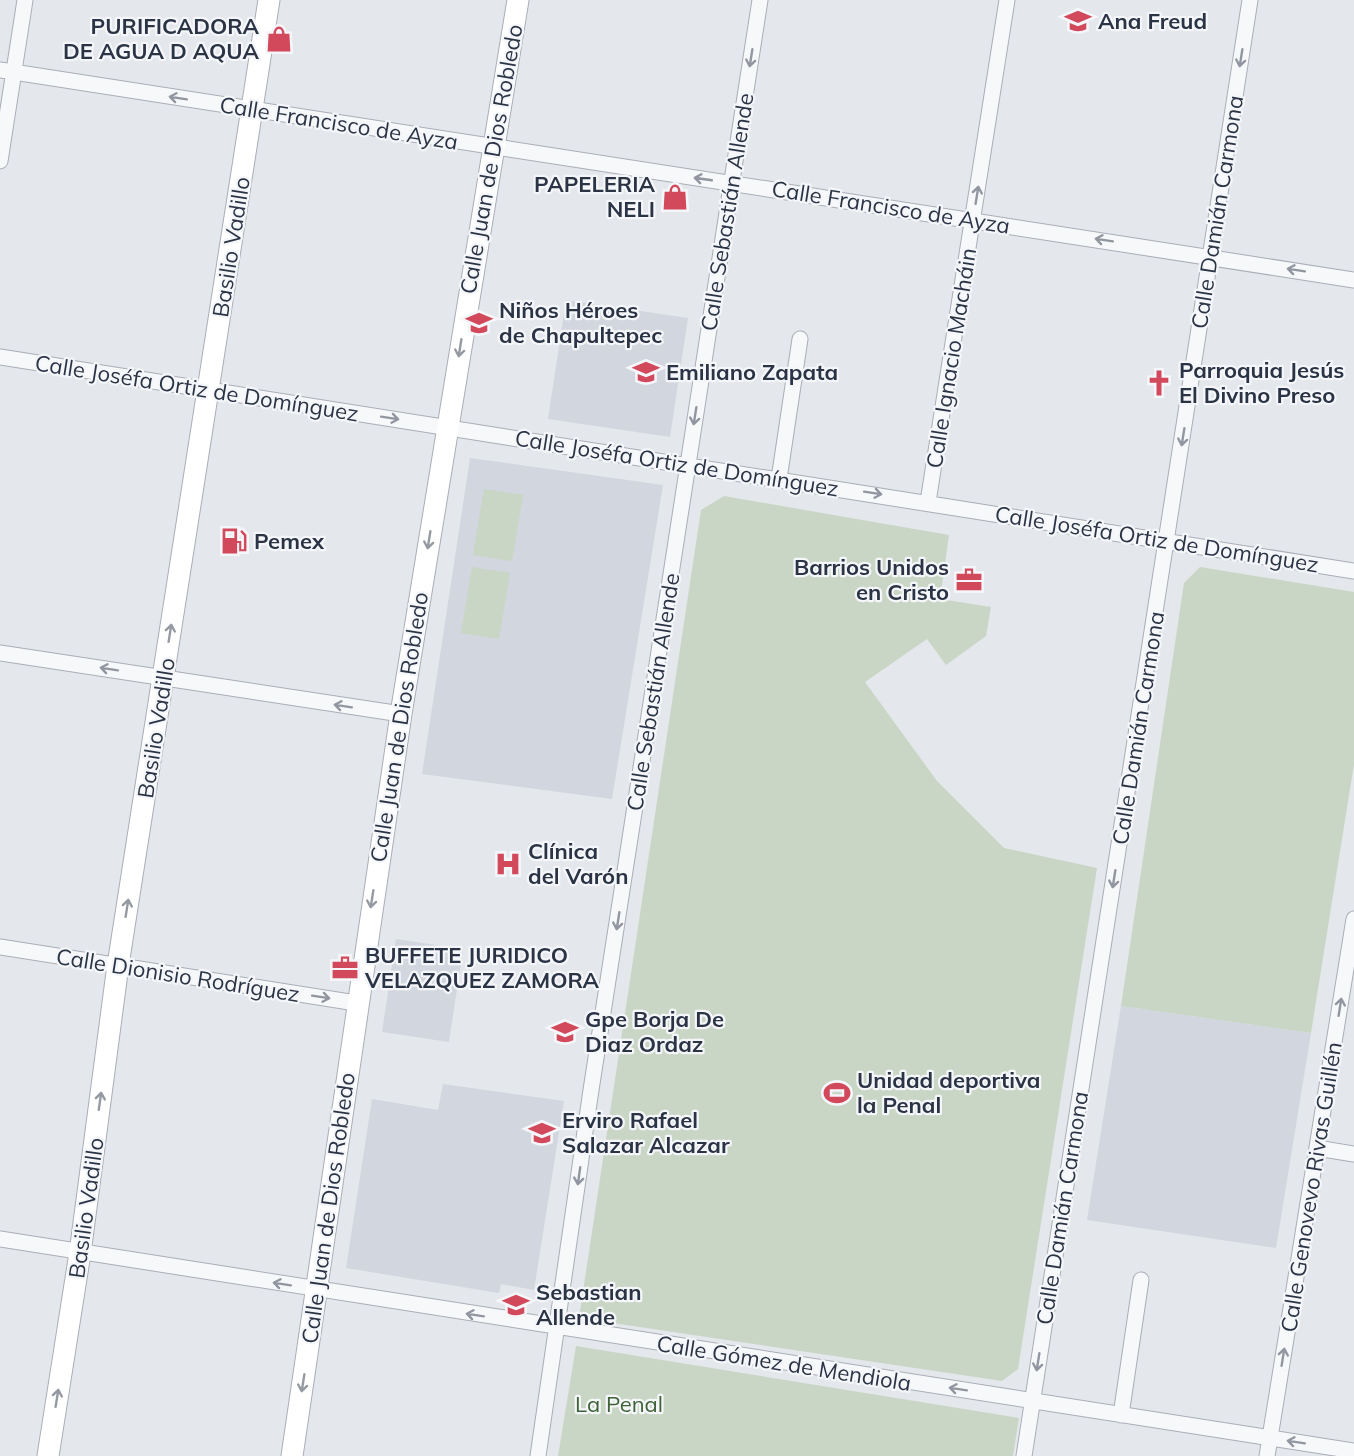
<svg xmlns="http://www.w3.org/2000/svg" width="1354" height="1456" font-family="Mulish,sans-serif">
<rect width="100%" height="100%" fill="#e4e7ec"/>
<path fill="#d2d6de" d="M566,300l122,18 -18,119 -122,-18z
M470,458l193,27 -51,314 -190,-25z
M396,939l67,10 -14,93 -67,-10z
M1121,1006l190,27 -35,215 -189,-28z
M443,1084l121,17 -30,189 -33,-6 -2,9 -153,-25 26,-169 66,11z"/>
<path fill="#c9d6c5" d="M484,489l39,6 -11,66 -39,-6z
M724,496l225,39 -9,64 51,8 -5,29 -40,29 -19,-26 -62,43 72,99 67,67 93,20 -79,501 -16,12 -423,-63 122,-808z
M472,567l38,6 -11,66 -38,-6z
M1200,567l154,25v172l-43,269 -190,-27 63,-423z
M576,1346l443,72 -6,38h-455z"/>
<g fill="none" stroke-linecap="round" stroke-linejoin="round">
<g stroke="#a9aeb7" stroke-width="17">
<path id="street" d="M0,70l1354,210
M0,161l25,-161
M0,357l1354,214
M779,479l21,-140
M928,502l79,-502
M0,653l401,61
M0,947l356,56
M1317,1148l37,6
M0,1239l1354,212
M1121,1415l20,-135
M538,1456l53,-366 169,-1090
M1024,1456l226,-1456
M1267,1456l87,-537"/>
</g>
<g stroke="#a9aeb7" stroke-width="23">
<path id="secondary" d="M48,1456l32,-203 38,-288 151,-965
M292,1456l109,-742 117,-714"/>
</g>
<use href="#street" stroke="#f7f8fa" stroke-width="15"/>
<use href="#secondary" stroke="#fff" stroke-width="21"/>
</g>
<defs><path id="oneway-shaft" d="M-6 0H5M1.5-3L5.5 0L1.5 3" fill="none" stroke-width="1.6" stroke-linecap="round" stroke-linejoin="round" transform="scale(1.5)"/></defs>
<g stroke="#9196a0">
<use href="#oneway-shaft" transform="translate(751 58) rotate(99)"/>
<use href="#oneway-shaft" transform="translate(1241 58) rotate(99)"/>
<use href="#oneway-shaft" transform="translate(178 98) rotate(-171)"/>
<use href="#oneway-shaft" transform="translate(703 179) rotate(-172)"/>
<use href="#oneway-shaft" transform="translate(977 195) rotate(-81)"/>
<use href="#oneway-shaft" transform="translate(1104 240) rotate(-171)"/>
<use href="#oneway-shaft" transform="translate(1296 270) rotate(-171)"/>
<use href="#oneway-shaft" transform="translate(695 416) rotate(99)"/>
<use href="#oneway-shaft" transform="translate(390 418) rotate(9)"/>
<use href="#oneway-shaft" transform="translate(1183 437) rotate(99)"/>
<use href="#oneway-shaft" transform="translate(873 493) rotate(9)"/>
<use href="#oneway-shaft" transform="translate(109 669) rotate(-171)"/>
<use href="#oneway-shaft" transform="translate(343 706) rotate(-171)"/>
<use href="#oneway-shaft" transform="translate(1114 879) rotate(99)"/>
<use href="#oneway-shaft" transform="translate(618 921) rotate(99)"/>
<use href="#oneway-shaft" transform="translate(321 997) rotate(9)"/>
<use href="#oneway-shaft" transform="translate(1340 1007) rotate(-81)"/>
<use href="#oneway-shaft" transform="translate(579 1176) rotate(98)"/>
<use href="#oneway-shaft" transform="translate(282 1284) rotate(-171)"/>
<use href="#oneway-shaft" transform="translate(475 1315) rotate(-171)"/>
<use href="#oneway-shaft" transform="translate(1283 1357) rotate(-81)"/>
<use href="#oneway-shaft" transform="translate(1038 1362) rotate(99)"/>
<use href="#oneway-shaft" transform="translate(958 1389) rotate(-171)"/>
<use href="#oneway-shaft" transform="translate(1296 1442) rotate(-171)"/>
</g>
<g stroke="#959aa2">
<use href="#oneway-shaft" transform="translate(460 348) rotate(99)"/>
<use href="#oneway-shaft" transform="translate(429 540) rotate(99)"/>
<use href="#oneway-shaft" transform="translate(170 633) rotate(-81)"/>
<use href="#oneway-shaft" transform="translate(372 899) rotate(99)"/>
<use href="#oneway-shaft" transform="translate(127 908) rotate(-81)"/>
<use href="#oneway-shaft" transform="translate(100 1101) rotate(-82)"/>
<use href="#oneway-shaft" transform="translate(303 1383) rotate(99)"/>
<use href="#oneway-shaft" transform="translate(57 1398) rotate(-81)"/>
</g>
<defs>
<g id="school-bare" transform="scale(2.07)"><path d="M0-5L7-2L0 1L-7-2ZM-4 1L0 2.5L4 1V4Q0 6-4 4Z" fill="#d1495b" stroke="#f4f6f9" stroke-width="2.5" paint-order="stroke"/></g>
<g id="shop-bare" transform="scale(2.07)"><path d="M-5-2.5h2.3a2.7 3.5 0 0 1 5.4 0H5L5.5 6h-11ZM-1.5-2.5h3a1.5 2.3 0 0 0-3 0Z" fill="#d1495b" stroke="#f4f6f9" stroke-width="2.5" paint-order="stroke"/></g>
<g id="church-bare" transform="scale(2.07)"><path d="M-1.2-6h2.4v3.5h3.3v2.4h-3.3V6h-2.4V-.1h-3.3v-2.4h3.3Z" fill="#d1495b" stroke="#f4f6f9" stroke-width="2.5" paint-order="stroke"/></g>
<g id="fuel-bare" transform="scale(2.07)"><path d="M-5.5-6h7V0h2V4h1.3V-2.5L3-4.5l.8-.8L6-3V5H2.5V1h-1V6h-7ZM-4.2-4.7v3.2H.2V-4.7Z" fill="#d1495b" stroke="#f4f6f9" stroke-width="2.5" paint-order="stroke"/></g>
<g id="office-bare" transform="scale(2.07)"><path d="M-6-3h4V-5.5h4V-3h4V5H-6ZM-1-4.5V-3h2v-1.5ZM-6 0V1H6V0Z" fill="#d1495b" stroke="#f4f6f9" stroke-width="2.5" paint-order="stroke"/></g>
<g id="hospital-bare" transform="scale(2.07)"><path d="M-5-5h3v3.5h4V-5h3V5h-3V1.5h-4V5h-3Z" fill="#d1495b" stroke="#f4f6f9" stroke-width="2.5" paint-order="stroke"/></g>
<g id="stadium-bare" transform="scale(2.07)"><path d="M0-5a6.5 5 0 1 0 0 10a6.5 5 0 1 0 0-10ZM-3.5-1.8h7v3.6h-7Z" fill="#d1495b" stroke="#f4f6f9" stroke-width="2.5" paint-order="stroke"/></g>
</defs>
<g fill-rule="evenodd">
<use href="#school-bare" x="1078" y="21"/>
<use href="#shop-bare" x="279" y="39"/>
<use href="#shop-bare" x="675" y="197"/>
<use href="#school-bare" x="479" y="323"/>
<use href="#school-bare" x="646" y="372"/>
<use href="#church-bare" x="1159" y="383"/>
<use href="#fuel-bare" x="234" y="541"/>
<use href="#office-bare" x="969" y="580"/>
<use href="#hospital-bare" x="508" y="864"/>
<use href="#office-bare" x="345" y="968"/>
<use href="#school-bare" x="565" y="1032"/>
<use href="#stadium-bare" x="837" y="1093"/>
<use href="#school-bare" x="542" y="1133"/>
<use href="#school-bare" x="516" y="1305"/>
</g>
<g text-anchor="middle" stroke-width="4.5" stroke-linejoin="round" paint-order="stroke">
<g font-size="22" font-weight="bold" fill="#2b3445" stroke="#f4f6f9" text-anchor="start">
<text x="1098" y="29">Ana Freud</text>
<text x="259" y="34" text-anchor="end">PURIFICADORA<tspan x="259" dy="25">DE AGUA D AQUA</tspan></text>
<text x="655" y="192" text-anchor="end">PAPELERIA<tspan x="655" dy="25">NELI</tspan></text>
<text x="499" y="318">Niños Héroes<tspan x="499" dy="25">de Chapultepec</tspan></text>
<text x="1179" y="378">Parroquia Jesús<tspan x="1179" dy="25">El Divino Preso</tspan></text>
<text x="666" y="380">Emiliano Zapata</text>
<text x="254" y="549">Pemex</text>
<text x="949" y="575" text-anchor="end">Barrios Unidos<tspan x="949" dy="25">en Cristo</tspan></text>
<text x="528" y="859">Clínica<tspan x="528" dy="25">del Varón</tspan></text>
<text x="365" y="963">BUFFETE JURIDICO<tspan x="365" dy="25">VELAZQUEZ ZAMORA</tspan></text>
<text x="585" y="1027">Gpe Borja De<tspan x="585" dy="25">Diaz Ordaz</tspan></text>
<text x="857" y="1088">Unidad deportiva<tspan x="857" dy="25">la Penal</tspan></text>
<text x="562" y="1128">Erviro Rafael<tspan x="562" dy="25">Salazar Alcazar</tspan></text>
<text x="536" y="1300">Sebastian<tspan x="536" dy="25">Allende</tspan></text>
</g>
<g font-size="22" fill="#2b3445" stroke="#f4f6f9">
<text transform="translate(339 123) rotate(9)" y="8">Calle Francisco de Ayza</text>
<text transform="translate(491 159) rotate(-80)" y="8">Calle Juan de Dios Robledo</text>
<text transform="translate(891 207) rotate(9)" y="8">Calle Francisco de Ayza</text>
<text transform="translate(727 212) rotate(-81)" y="8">Calle Sebastián Allende</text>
<text transform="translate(1217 212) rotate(-81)" y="8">Calle Damián Carmona</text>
<text transform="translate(231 247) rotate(-81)" y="8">Basilio Vadillo</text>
<text transform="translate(951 358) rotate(-81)" y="8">Calle Ignacio Macháin</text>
<text transform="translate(197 388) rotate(9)" y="8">Calle Joséfa Ortiz de Domínguez</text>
<text transform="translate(677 463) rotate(9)" y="8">Calle Joséfa Ortiz de Domínguez</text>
<text transform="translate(1157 539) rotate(9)" y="8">Calle Joséfa Ortiz de Domínguez</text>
<text transform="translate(653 692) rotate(-81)" y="8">Calle Sebastián Allende</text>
<text transform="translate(399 727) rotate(-81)" y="8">Calle Juan de Dios Robledo</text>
<text transform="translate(156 728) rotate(-81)" y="8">Basilio Vadillo</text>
<text transform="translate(1138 728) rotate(-81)" y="8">Calle Damián Carmona</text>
<text transform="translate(178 975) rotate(9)" y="8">Calle Dionisio Rodríguez</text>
<text transform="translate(1311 1187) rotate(-81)" y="8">Calle Genovevo Rivas Guillén</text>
<text transform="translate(86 1208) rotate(-82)" y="8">Basilio Vadillo</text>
<text transform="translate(328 1208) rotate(-82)" y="8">Calle Juan de Dios Robledo</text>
<text transform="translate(1062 1208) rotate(-81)" y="8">Calle Damián Carmona</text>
<text transform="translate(784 1363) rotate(9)" y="8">Calle Gómez de Mendiola</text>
</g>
<g font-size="22" fill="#3f6138" stroke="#f4f6f9">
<text x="619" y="1412">La Penal</text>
</g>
</g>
</svg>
